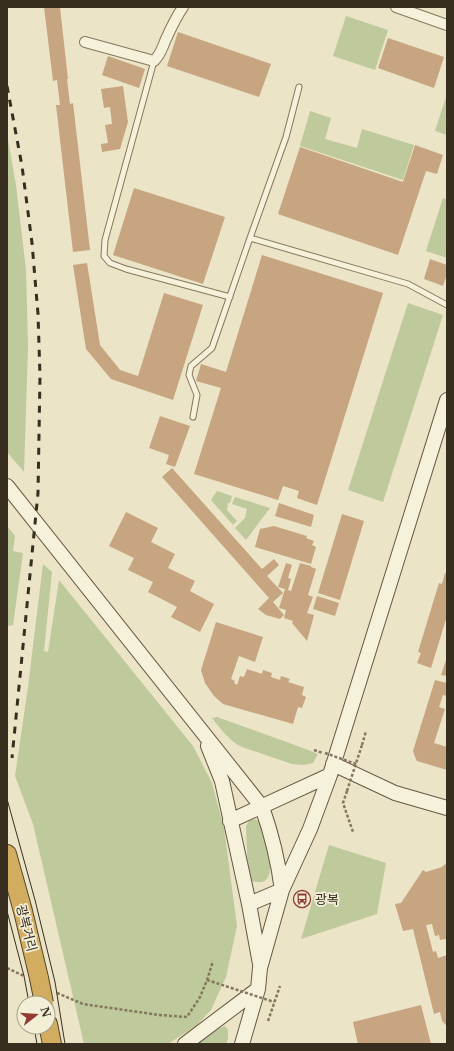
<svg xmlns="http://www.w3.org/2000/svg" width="454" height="1051" font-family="'Libre Baskerville','Noto Sans KR',serif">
<rect width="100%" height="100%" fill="#ebe4c7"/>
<path fill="#bec99c" d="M346,16l42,14 -13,40 -42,-14z
M447,94v41l-12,-4z
M310,111l21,7 -6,21 32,9 5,-19 52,16 -11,35 -103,-34z
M7,134l9,51 10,85 2,76 -4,126 -17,-20z
M443,198l4,2v58l-21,-7z
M408,303l35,12 -60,187 -35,-12z
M217,491l15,5 -2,7h-2l-1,7 10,11 -4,4 -22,-25z
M235,497l35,11 -24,32 -11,-12 10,-10 2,-9 -15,-5z
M7,526l8,10 -2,15 10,2 -10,72 -6,1z
M43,564l9,8 -8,79 4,1 11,-72 134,166 19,37 12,45 13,98 -11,51 -15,33 -14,15 -29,19h-84l-51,-220 -18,-48 13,-89z
M217,717l86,31 15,6 -5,9 -9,2 -12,-1 -50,-17c-13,-6 -21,-18 -30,-29z
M254,819l5,2c4,12 16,45 9,56 -3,7 -11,5 -17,4l-3,-7 -2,-48 3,-5z
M329,845l57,18 -9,51 -76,25z
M225,1026l3,4v9l-2,5h-30l24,-16z"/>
<path fill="#c6a580" d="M44,7h16l8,72h-1l3,25 3,-1 17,147 -17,2 -17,-147h4l-3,-25 -4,1z
M178,32l93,32 -12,33 -92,-31z
M388,38l56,19 -10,31 -56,-20z
M108,56l37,13 -6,19 -37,-13z
M123,86l5,36 -8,27 -18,3 -1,-8 7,-1 -3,-18 7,-1 -2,-17 -6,1 -3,-19z
M415,145l28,10 -6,19 -11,-3 -28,84 -120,-41 22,-67 103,35z
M134,188l91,29 -22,67 -90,-29z
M262,255l121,38 -66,212 -20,-7 2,-7 -16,-5 -5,14 -84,-26 27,-86 -25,-7 5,-17 25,8z
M430,259l17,6v9l-4,12 -19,-7z
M87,263l13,82 20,25 18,6 26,-83 39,12 -30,95 -62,-21 -25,-30 -13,-84z
M160,416l30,10 -15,41 -9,-3 3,-9 -20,-7z
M172,468l90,101 12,-10 5,6 -12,11 16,17 -10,9 11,13 -4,4 -14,-4 -8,-6 11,-11 -107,-121z
M279,503l35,12 -3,12 -36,-11z
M126,512l32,16 -7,14 24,12 -7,14 27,13 -5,10 24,13 -14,28 -29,-15 6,-10 -29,-15 5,-10 -25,-12 6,-12 -25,-12z
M342,514l22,7 -24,79 -22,-7z
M274,526l33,10 -1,2 8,3 -2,4 4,2 -5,17 -56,-17 5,-18z
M286,563l6,2 -4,13 3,1 -3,11 3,1 9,-28 11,3v1l5,2 -8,26 5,2 -6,16 7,2 -7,26 -15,-18 1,-2 -9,-3 2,-8 -7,-2 6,-19 -7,-2z
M445,573l2,1v42l-16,52 -14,-5 4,-10 -3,-1 21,-69 3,1z
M317,596l22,7 -4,13 -22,-7z
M216,622l47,15 -8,25 -16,-6 -8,23 4,2 -1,2 3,2 3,-9 4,1 3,-8 15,5 1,-4 9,3 -1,4 9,3 1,-4 9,3 -2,3 16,5 -2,8 4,2 -4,11 -4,-1 -5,17 -70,-20 -9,-8 -9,-13 -4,-13z
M447,657v19l-6,-1z
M435,680l12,3v13l-4,-1 -4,12 6,2 -11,34 13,4v23l-30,-9 -2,-4 -2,-6z
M446,864l1,1v74l-7,1 -1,-5 -4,1 -3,-12 -6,1 7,27 3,-1 2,7 9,-3v71l-5,-5 -2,-9 -6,2 -21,-85 -10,2 -8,-27 6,-1 22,-33 3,2 16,-5 2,-2z
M421,1005l10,39h-73l-5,-22z"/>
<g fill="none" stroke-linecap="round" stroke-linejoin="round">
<g stroke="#85775e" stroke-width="7">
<path id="lane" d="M154,61l-49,179 -1,16 6,7 16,6 104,28
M250,238l158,46 39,21
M193,417l4,-22 -8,-20 2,-9 21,-18 38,-110 36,-101 13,-50"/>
</g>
<g stroke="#85775e" stroke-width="12">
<path id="street" d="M396,7l51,18
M85,42l69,19c7,-7 8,-13 12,-22 5,-11 10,-22 17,-32"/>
</g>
<g stroke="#675841" stroke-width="16">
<path id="secondary" d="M7,486l255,321c10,28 16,53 20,83
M208,746l14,35 27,123 11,60
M333,764l62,29 52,15
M230,821l100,-46
M249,904l33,-14
M185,1044l73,-55
M242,1044l16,-55 2,-21 22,-78 28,-61 20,-54 117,-375"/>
</g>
<g stroke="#544531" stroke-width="20">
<path id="highway" d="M7,854l16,57 16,67
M48,1024l4,20"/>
</g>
<path stroke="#85775e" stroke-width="2.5" stroke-dasharray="3 2" stroke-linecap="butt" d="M362,745l4,-14
M314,750l9,3
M347,791l-4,12 10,29
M7,968l17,8
M57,993l26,11 76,11 28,2 13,-20 7,-17 6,-19
M268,1021l12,-35"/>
<use href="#lane" stroke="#f6f1da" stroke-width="5"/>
<use href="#street" stroke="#f6f1da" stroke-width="10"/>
<use href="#secondary" stroke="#f6f1da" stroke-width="14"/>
<use href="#highway" stroke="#d3ad5f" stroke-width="18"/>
<path stroke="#372e20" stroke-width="1" d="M7,799l28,101 20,82 10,62
M7,911l17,65 5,27
M34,1027l3,17"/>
<path stroke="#372e20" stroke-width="3" stroke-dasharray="7 7" stroke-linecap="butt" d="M7,86l15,80 10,77 6,71 2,62 -2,117 -26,265"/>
<g stroke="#544531" stroke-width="20" stroke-linecap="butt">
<path id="highway-bridge" d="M39,978l5,25"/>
</g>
<path stroke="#85775e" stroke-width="2.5" stroke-dasharray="3 2" stroke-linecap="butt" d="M325,753l31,11
M347,791l15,-46
M207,980l67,22"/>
<use href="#highway-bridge" stroke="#d3ad5f" stroke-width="18"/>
</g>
<defs>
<g id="bus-ring" transform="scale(0.9)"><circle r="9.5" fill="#f3eed6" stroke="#903c32" stroke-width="1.5"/><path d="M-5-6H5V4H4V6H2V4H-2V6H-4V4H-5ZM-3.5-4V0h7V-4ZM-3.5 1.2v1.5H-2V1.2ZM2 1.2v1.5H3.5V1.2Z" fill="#903c32"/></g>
</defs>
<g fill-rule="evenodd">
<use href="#bus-ring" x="302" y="899"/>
</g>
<g text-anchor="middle" stroke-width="3.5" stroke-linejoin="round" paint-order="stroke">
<g font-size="13" fill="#372e20" stroke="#f3eed6" text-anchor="start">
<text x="315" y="904">광복</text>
</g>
<g font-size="13" fill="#372e20" stroke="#f3eed6">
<text transform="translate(27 928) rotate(76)" y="5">광복거리</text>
</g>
</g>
<rect width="454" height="1051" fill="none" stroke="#372e20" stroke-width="16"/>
<g transform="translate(36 1015) rotate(73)"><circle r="19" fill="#f3eed6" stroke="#a8a18d"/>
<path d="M0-3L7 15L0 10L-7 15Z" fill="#903c32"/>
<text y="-6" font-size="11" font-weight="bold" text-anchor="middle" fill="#372e20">N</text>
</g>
</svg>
